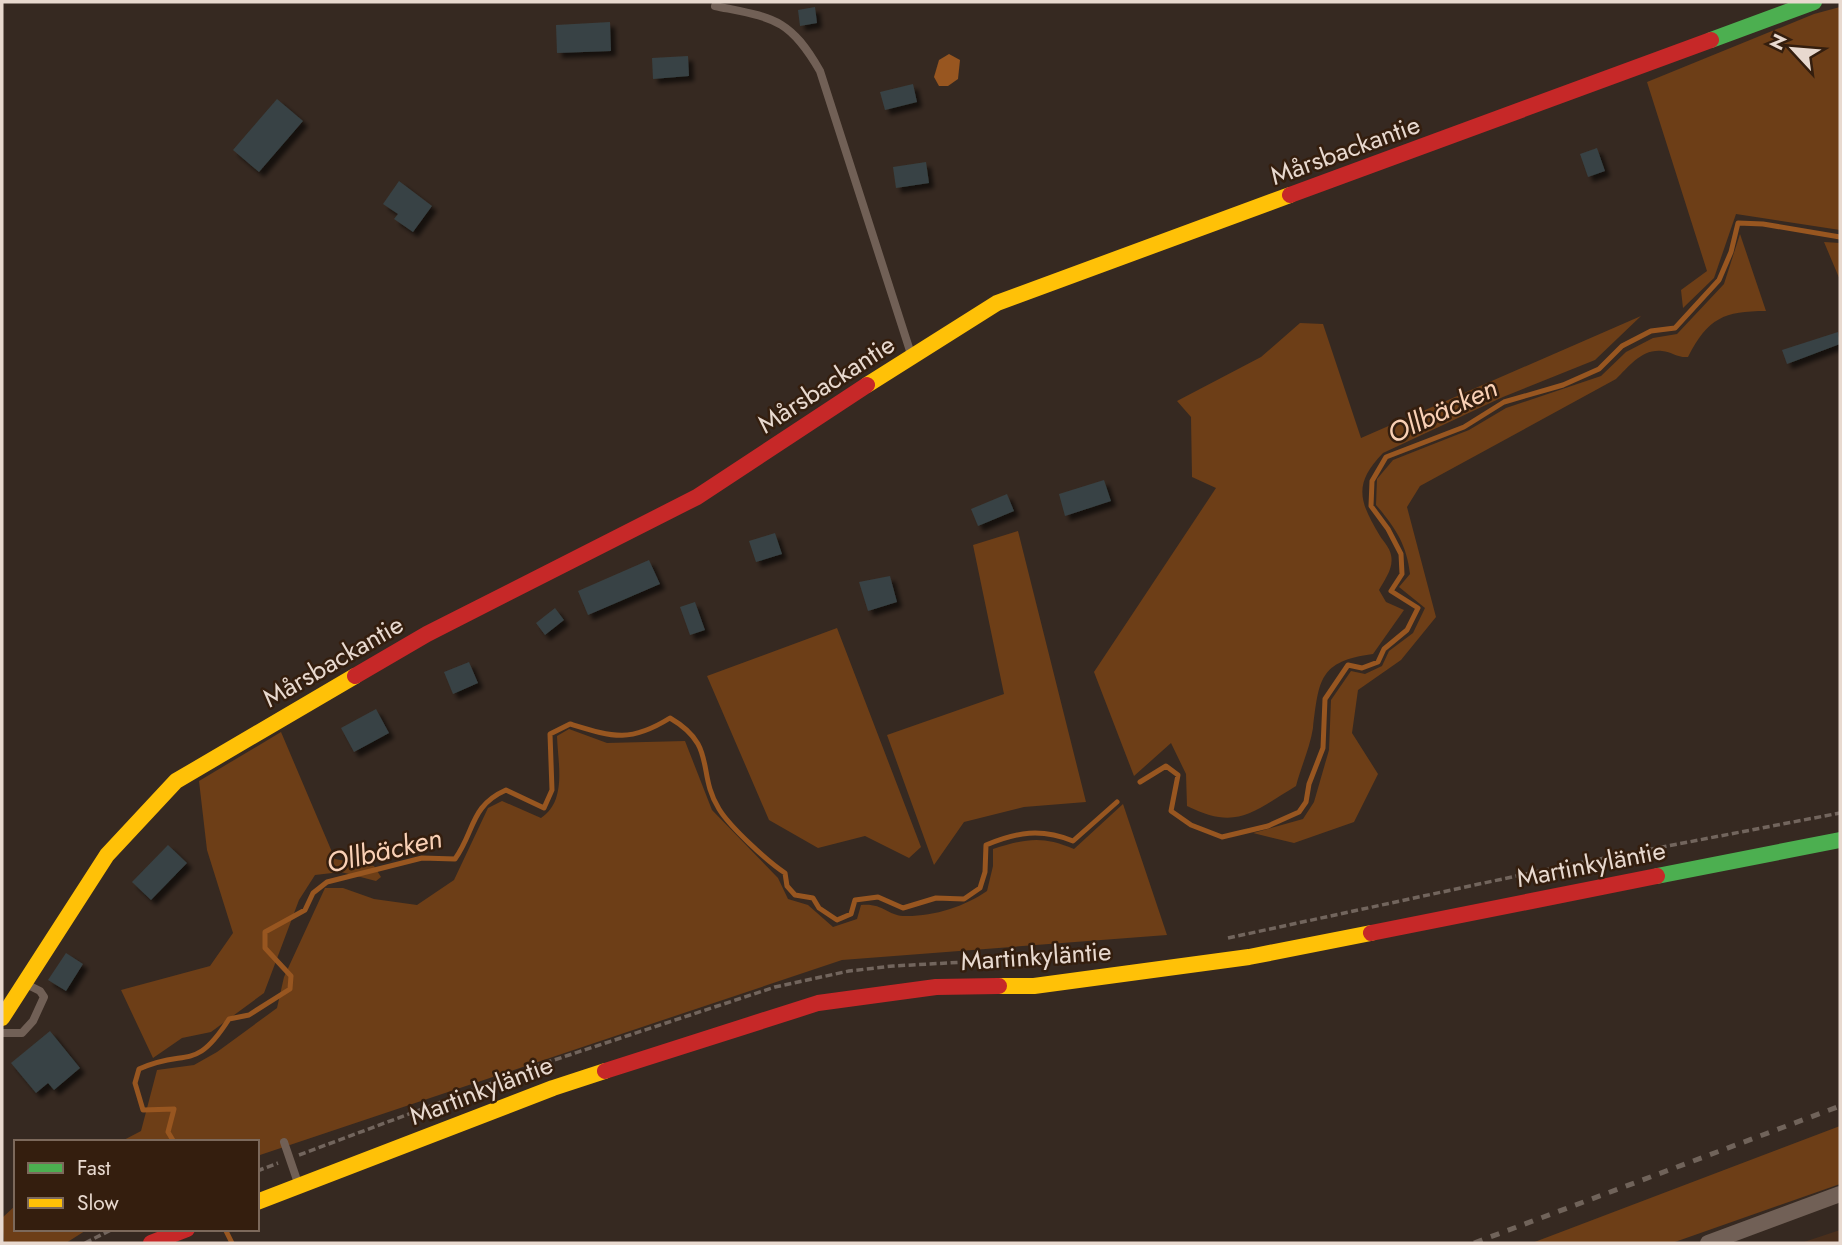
<svg xmlns="http://www.w3.org/2000/svg" width="1842" height="1245" font-family="Jost,sans-serif">
<defs>
<filter id="shadow"><feDropShadow dx="5" dy="5" stdDeviation="2" flood-color="#0009"/></filter>
</defs>
<rect width="100%" height="100%" fill="#362921"/>
<path fill="#4a2f1c" d="M1840,1230v13h-39z"/>
<path fill="#6d3e17" d="M1840,7v223l-104,-16 -22,64 -31,30 -2,-18 26,-19 -60,-189 167,-68z
M1740,234l26,77c-42,0 -58,7 -78,46 -10,1 -16,-5 -26,-6 -21,-2 -33,16 -46,28l-196,107 -13,21 29,110 -35,43 -43,30 -6,43 26,41 -24,48 -60,21 -41,-10 50,-14 11,-17 15,-52 2,-50 20,-29 14,3 17,-8 7,-15 24,-18 12,-25 -26,-21 11,-13c-3,-29 -15,-47 -34,-69l1,-26 16,-19 76,-30 37,-22 95,-32 25,-24 27,-14 24,-4 47,-50z
M1824,242l16,1v37z
M1641,316l-46,44 -92,37 -120,56c-30,31 -24,48 -3,83 3,5 10,12 11,19 3,13 -6,24 -12,35l7,12 18,8 -31,44c-54,7 -54,26 -60,74 -3,19 -12,39 -17,58 -43,26 -59,45 -109,20l-1,-32 -15,-31 -37,33 -40,-104 122,-184 -24,-11 -1,-60 -14,-16 84,-44 39,-34 23,1 38,114z
M1018,531l68,271 -62,5 -60,15 -30,43 -47,-130 117,-41 -31,-149z
M837,628l84,219 -12,11 -44,-22 -47,12 -49,-28 -62,-144z
M569,729l38,14 78,-2 27,69 66,68 10,21 20,6 25,22 24,-8 4,-14c22,-2 26,10 42,11 29,1 61,-9 84,-25l6,-25v-17c33,-10 48,-14 81,0l49,-45 44,131 -325,25 -585,196v-14h-137l21,-11 16,-61 37,-5 23,-13 60,-44 7,-31 41,-89h18l31,11 43,6 37,-25 34,-72 14,-7 39,17c26,-17 17,-54 16,-82z
M281,732l54,127 39,7 7,11 -5,4 -35,-9 -26,3 -16,25 -35,93 -53,39 -29,6 -29,20 -32,-68 89,-24 23,-33 -26,-83 -8,-69z
M1840,1126v58l-168,59h-140z
M16,1205v24h72l-22,14h-62l-2,-25z"/>
<path fill="#985620" d="M949,54l11,6 -2,19 -10,7h-9l-5,-9 5,-17z"/>
<g fill="none" stroke-linecap="round" stroke-linejoin="round">
<path stroke="#985620" stroke-width="5" d="M1140,782l26,-16 12,9 -7,36 20,14 31,12 46,-11 31,-14 7,-10 3,-18 14,-36 2,-49 23,-34 14,3 16,-6 6,-13 23,-19 11,-22 -27,-17 11,-17 -1,-20 -13,-25 -17,-23 1,-25 14,-24 78,-30 40,-25 59,-17 36,-16 23,-23 29,-15 24,-3 44,-48 12,-28 7,-29 25,1 77,13
M174,1142l-6,-10 6,-23 -31,1 -8,-27 4,-14c48,-22 55,5 90,-50l20,-4 41,-26 1,-13 -26,-28v-16l40,-22 8,-17 14,-11 95,-24 33,1c20,-28 15,-53 51,-69l38,18 8,-18 -2,-56 20,-10c43,13 60,19 100,-6 48,28 26,54 49,91 11,18 49,53 66,64l2,13 8,9 18,3 6,10 18,12 14,-6 4,-14 23,-3 25,11 33,-10 28,1 16,-11 5,-16 1,-27c31,-13 55,-17 87,-4l44,-39
M226,1231l6,12"/>
</g>
<path fill="#384244" filter="url(#shadow)" d="M815,7l2,16 -17,3 -2,-16z
M610,22l1,29 -54,2 -1,-28z
M688,56l1,20 -36,3 -1,-21z
M913,84l4,18 -32,8 -5,-18z
M277,99l26,22 -44,51 -26,-22z
M1597,148l8,23 -17,6 -8,-23z
M926,162l3,21 -33,5 -3,-21z
M399,181l33,25 -19,26 -19,-13 4,-5 -15,-10z
M1838,332l2,12 -53,20 -5,-14z
M1104,480l7,21 -46,15 -6,-22z
M1007,494l7,17 -36,15 -7,-17z
M775,533l7,21 -26,8 -7,-21z
M649,560l11,24 -72,31 -10,-24z
M890,576l7,26 -29,9 -9,-29z
M695,602l10,28 -15,5 -10,-28z
M555,608l9,12 -19,15 -9,-12z
M469,662l9,21 -25,11 -9,-22z
M376,709l13,24 -35,19 -13,-24z
M168,845l19,18 -36,37 -19,-18z
M66,953l17,11 -17,27 -18,-11z
M50,1031l30,37 -26,22 -6,-7 -12,10 -25,-30z"/>
<g fill="none" stroke-linecap="round" stroke-linejoin="round">
<path stroke="#72655d" stroke-width="3.5" stroke-dasharray="7 3.5" stroke-linecap="butt" d="M1228,938l335,-72 277,-53
M299,1155l252,-94 224,-74 74,-16 44,-5 217,-12
M257,1171l21,-8
M85,1243l28,-14"/>
<path stroke="#716056" stroke-width="8" d="M715,6c58,12 74,11 105,65l91,283
M2,1033h20l11,-12 11,-24 -4,-6 -12,-6
M284,1142l14,41"/>
<path stroke="#716056" stroke-width="16" d="M1708,1243l132,-49"/>
<path stroke="#4caf50" stroke-width="16" d="M1711,40l103,-38
M1657,876l183,-36"/>
<path stroke="#ffc107" stroke-width="16" d="M867,385l130,-82 293,-108
M999,986h35l215,-29 122,-24
M2,1018l105,-163 69,-74 179,-105
M257,1202l296,-114 52,-17"/>
<path stroke="#c62828" stroke-width="16" d="M1290,195l421,-155
M355,676l72,-42 270,-137 170,-112
M1371,933l286,-57
M605,1071l213,-68 118,-16 63,-1
M151,1243l36,-14"/>
<path stroke="#70635a" stroke-width="5" stroke-dasharray="9 9" stroke-linecap="butt" d="M1474,1243l366,-137"/>
</g>
<g text-anchor="middle" stroke-width="5" stroke-linejoin="round" paint-order="stroke">
<g font-size="26" fill="#e8d9cf" stroke="#341e0e">
<text transform="translate(1345 150) rotate(-20)" y="9">Mårsbackantie</text>
<text transform="translate(826 384) rotate(-33)" y="9">Mårsbackantie</text>
<text transform="translate(333 661) rotate(-30)" y="9">Mårsbackantie</text>
<text transform="translate(1591 864) rotate(-11)" y="9">Martinkyläntie</text>
<text transform="translate(1036 956) rotate(-4)" y="9">Martinkyläntie</text>
<text transform="translate(481 1090) rotate(-21)" y="9">Martinkyläntie</text>
</g>
<g font-size="28" font-style="italic" fill="#f9d0b5" stroke="#341e0e">
<text transform="translate(1442 410) rotate(-25)" y="10">Ollbäcken</text>
<text transform="translate(384 850) rotate(-13)" y="10">Ollbäcken</text>
</g>
</g>
<rect width="1842" height="1245" fill="none" stroke="#e8d9cf" stroke-width="7"/>
<rect x="14" y="1140" width="245" height="91" fill="#341e0e" stroke="#7c695b" stroke-width="2"/>
<rect x="28" y="1163" width="35" height="10" fill="#4caf50" stroke="#7c695b" stroke-width="2"/>
<text x="77" y="1175" font-size="21" fill="#e8d9cf">Fast</text>
<rect x="28" y="1198" width="35" height="10" fill="#ffc107" stroke="#7c695b" stroke-width="2"/>
<text x="77" y="1210" font-size="21" fill="#e8d9cf">Slow</text>
<g transform="translate(1793 49) rotate(296)" stroke="#341e0e" stroke-width="5" paint-order="stroke">
<path d="M0-5L12 26L0 18L-12 26Z" fill="#e8d9cf"/>
<text y="-10" font-size="19" font-weight="bold" text-anchor="middle" fill="#e8d9cf">N</text>
</g>
</svg>
